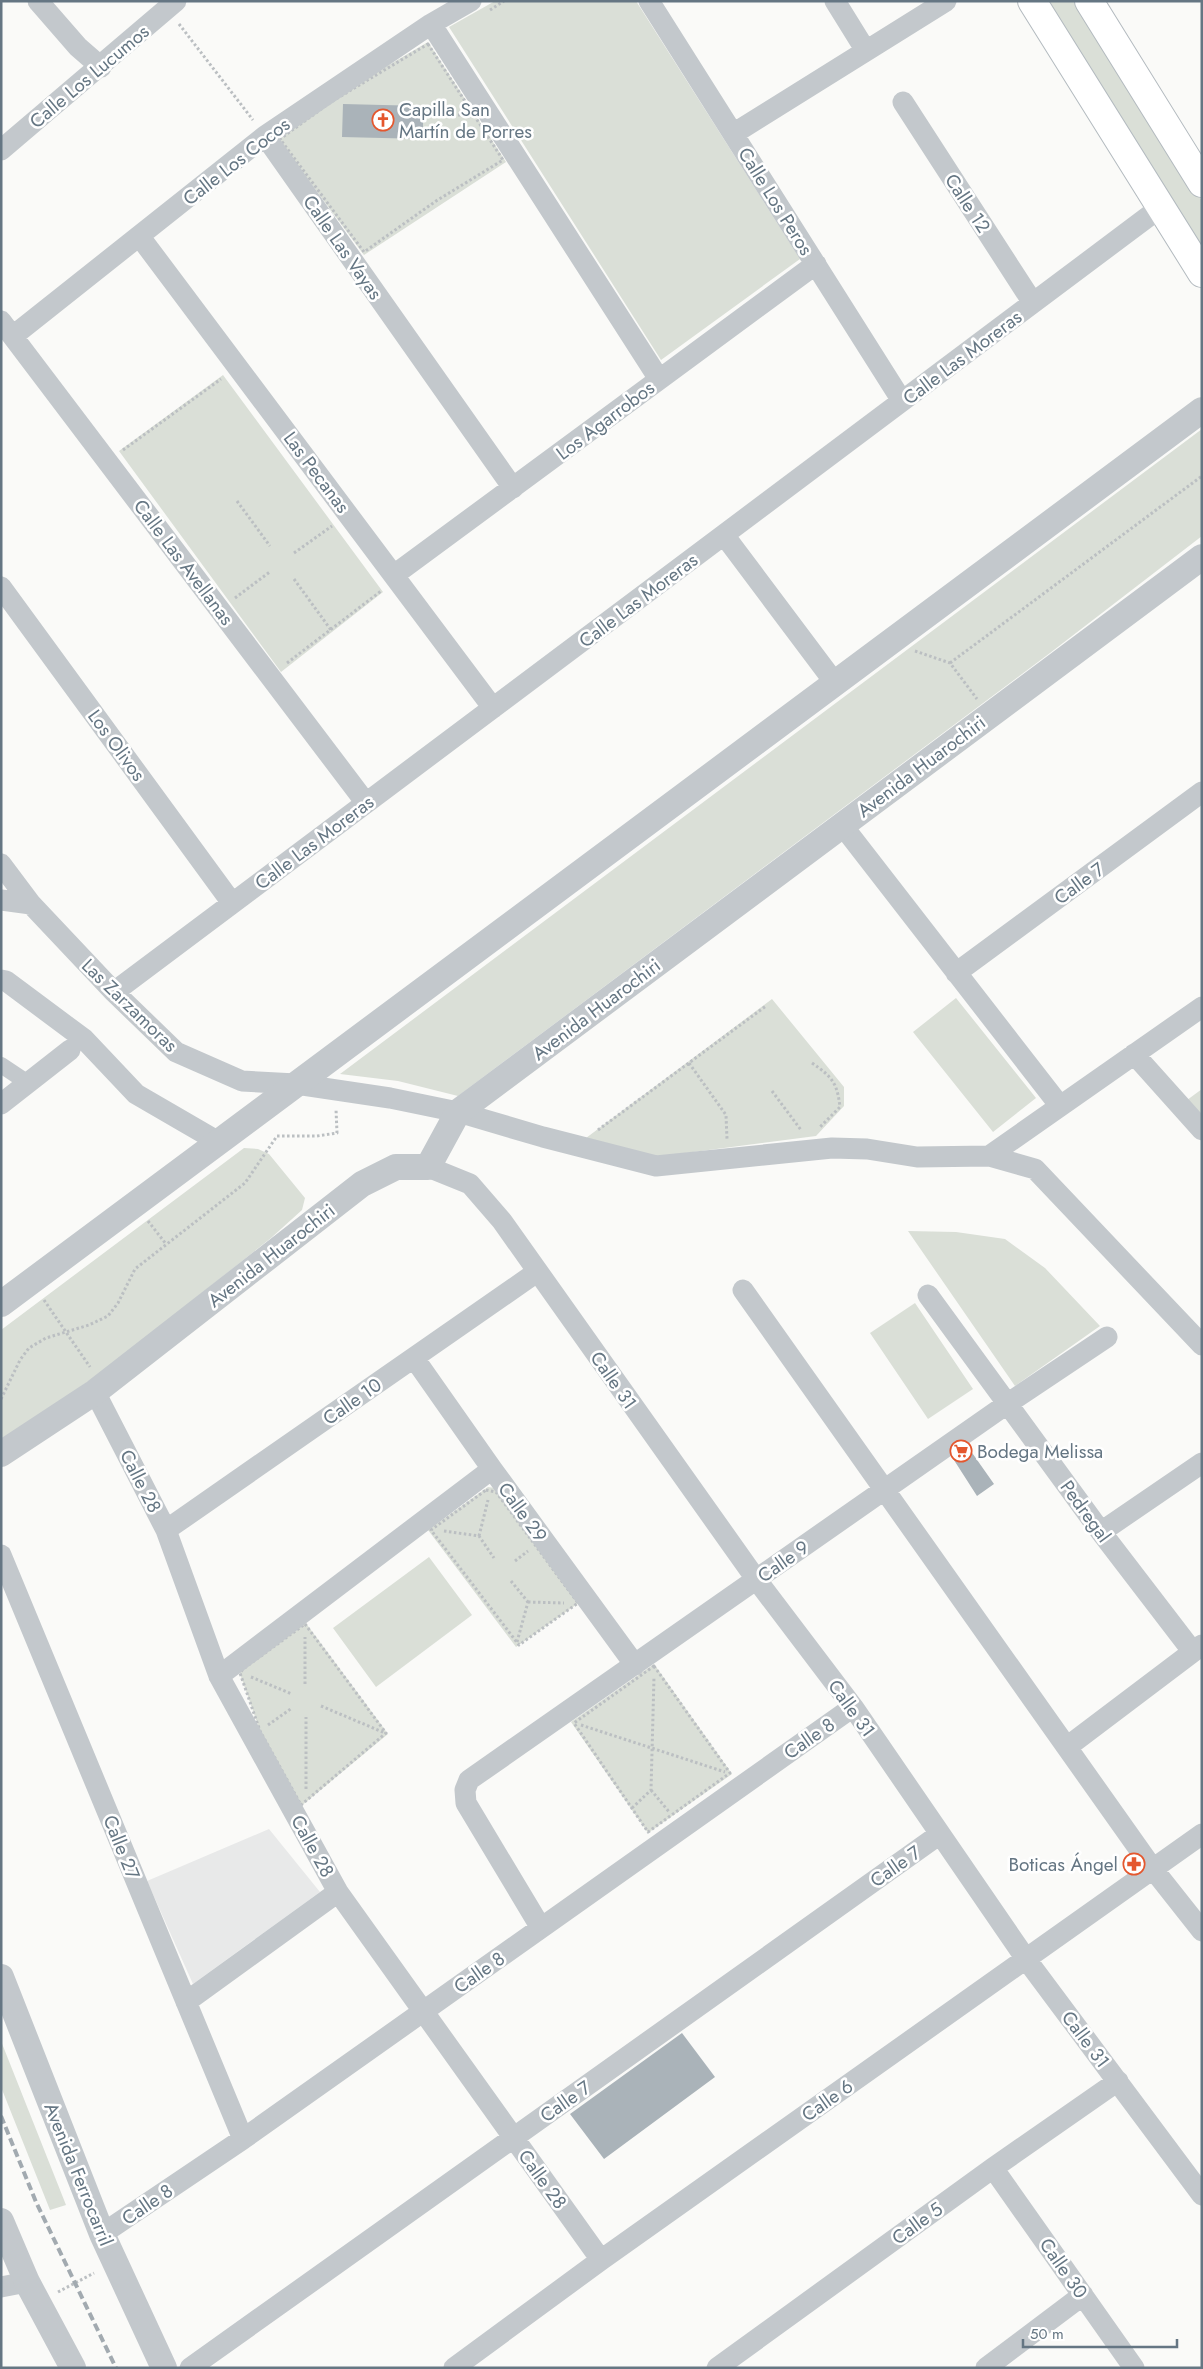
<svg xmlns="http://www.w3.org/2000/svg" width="1203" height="2369" font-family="Jost,sans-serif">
<rect width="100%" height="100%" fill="#fafaf8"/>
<path fill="#e8e9e9" d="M269,1829l51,63 -127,92 -46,-103z"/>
<path fill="#dadfd7" d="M495,1h141l164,258 -139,101 -212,-333z
M1045,1h32l125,200v49z
M428,42l78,120 -142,93 -86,-116 51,-39z
M223,375l160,217 -102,80 -162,-221z
M1202,429v107l-152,117 -592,443 -60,-15 -58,-7z
M956,998l80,100 -43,34 -80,-100z
M772,999l72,88v19l-28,30 -161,21 -73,-16z
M1202,1089v35l-19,-21z
M244,1148l14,1 11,5 36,44 -3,12 -31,28 -161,128 -109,77v-113z
M908,1231l48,1 49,7 40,29 55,58 -85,60z
M915,1303l58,86 -45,30 -58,-86z
M488,1487l7,1 85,114 -64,45 -88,-117z
M429,1557l43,58 -96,72 -43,-59z
M305,1622l83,112 -88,73 -40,-76 -21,-60z
M654,1664l78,110 -84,59 -77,-111z
M1,2041l65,164 -16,5 -49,-123z"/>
<path fill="#aab3b9" d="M343,104l80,2v33l-81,-2z
M968,1447l26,37 -17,12 -25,-39z
M682,2033l33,44 -111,82 -34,-45z"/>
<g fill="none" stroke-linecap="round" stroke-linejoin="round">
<g stroke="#b3babf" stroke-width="30">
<path id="secondary" d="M1032,1l170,272
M1089,1l113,182"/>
</g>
<path stroke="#bbbfc2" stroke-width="3" stroke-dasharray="2.5 2.5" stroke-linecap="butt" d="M490,10l14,-9
M179,24l74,96
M428,44l75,116 -67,41 -72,51 -84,-113 51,-37z
M428,115h37
M123,450l98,-71
M237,501l33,45
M294,553l38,-27
M294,579l37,51
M235,598l36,-27
M915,651l35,12 27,36
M287,663l94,-72
M950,663l252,-187
M689,1063l37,52 1,24
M812,1063c20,14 25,19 28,44l-21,21
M772,1091l29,39
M598,1130l168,-124
M148,1221l18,23
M44,1300l46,67
M1,1399l19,-39 9,-12 17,-10 43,-13 19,-9 10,-13 17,-34 110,-86 32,-47h40l20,-3 -1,-24
M486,1490l10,2 82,111 -59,42 -88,-115z
M444,1531l35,5 15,22
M479,1536l9,-36
M515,1561l13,-10
M511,1581l17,21
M528,1602l36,1
M305,1624l81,109 -85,72 -41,-74 -20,-58 3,-4z
M517,1642l11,-40
M654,1666l76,107 -82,59 -74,-109z
M251,1677l41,17
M305,1684v-47
M321,1706l64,27
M268,1725l24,-17
M581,1725l144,47
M306,1789v-72
M651,1790l19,23
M632,1808l19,-18 3,-113
M58,2292l36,-19"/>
<path stroke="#c3c8cc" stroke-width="16" d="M1,1065l27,18"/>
<path stroke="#c3c8cc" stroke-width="21" d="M38,1l40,46 23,20
M649,1l253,400
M835,1l31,50
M431,24l228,355
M903,102l130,201
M733,134l213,-133
M265,136l248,352
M1,150l175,-149
M140,237l353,471
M1,321l365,482
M13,336l252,-200 166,-112 40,-23
M724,535l111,148
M394,575l422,-311
M1,587l231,316
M842,825l218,281
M1,864l30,40 83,88 62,60 66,29 54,3 94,14 68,14 85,25 113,29 176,-18 35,1 50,8 72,-1 46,13 167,176
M1,900l30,4
M956,973l246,-181
M1,980l5,1 78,58 52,55 81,47
M114,992l1047,-785
M1134,1054l68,76
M1,1104l69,-54
M989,1156l213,-149
M428,1167l42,17 32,37 254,358 97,128 173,252 176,236
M743,1290l410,579 49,62
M928,1295l173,237 92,120
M414,1358l78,111 143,196
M95,1392l71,138 53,146 119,216 263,368
M166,1530l371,-258
M1101,1532l101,-69
M1,1555l242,584
M219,1676l273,-207
M1067,1747l135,-102
M541,1928l-75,-125 -1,-13 4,-10 538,-376 100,-67
M186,2002l152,-110
M993,2168l141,200
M102,2234l141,-95 610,-432
M1,2287l26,-5
M190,2368l750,-534
M454,2368l147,-108 601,-426
M717,2368l276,-200 125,-87
M986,2368l97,-73"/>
<path stroke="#c3c8cc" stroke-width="26" d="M1,1304l1201,-894
M1,1454l94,-62 267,-208 34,-17h32l30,-55 744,-555
M1,1977l101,257 62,134
M1,2221l26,61 46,86"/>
<use href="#secondary" stroke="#fff" stroke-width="28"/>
<path stroke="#a2aab0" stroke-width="4" stroke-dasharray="8 4" stroke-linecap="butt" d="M1,2116l35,86 80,166"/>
</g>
<defs>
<g id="church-ring" transform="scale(1.125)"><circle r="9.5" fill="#fff" stroke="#e4572e" stroke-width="1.5"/><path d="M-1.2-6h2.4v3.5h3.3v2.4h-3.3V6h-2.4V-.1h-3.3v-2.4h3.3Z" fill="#e4572e"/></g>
<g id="supermarket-ring" transform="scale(1.125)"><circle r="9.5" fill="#fff" stroke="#e4572e" stroke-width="1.5"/><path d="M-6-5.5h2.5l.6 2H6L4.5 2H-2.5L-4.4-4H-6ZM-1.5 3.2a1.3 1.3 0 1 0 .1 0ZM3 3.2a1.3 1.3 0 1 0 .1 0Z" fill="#e4572e"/></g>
<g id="pharmacy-ring" transform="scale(1.125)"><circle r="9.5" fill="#fff" stroke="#e4572e" stroke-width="1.5"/><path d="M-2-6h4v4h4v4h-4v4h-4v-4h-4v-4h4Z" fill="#e4572e"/></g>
</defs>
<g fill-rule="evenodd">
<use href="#church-ring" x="383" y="120"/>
<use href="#supermarket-ring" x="961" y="1451"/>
<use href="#pharmacy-ring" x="1134" y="1864"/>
</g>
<g text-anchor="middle" stroke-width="5" stroke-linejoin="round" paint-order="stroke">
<g font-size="19" fill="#657683" stroke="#fff">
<text transform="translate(89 76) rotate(-40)" y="7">Calle Los Lucumos</text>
<text transform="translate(236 161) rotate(-38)" y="7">Calle Los Cocos</text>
<text transform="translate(776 201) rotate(58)" y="7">Calle Los Peros</text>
<text transform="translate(968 203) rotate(57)" y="7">Calle 12</text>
<text transform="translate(343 247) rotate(55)" y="7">Calle Las Vayas</text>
<text transform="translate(962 357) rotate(-37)" y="7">Calle Las Moreras</text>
<text transform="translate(605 420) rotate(-37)" y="7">Los Agarrobos</text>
<text transform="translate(317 472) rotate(53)" y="7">Las Pecanas</text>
<text transform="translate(184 562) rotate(53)" y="7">Calle Las Avellanas</text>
<text transform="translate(638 600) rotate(-37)" y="7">Calle Las Moreras</text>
<text transform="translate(117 745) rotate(54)" y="7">Los Olivos</text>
<text transform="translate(921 766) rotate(-37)" y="7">Avenida Huarochiri</text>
<text transform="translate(314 842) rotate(-37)" y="7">Calle Las Moreras</text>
<text transform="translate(1079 883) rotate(-36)" y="7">Calle 7</text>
<text transform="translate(130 1005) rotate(44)" y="7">Las Zarzamoras</text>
<text transform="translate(596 1009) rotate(-37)" y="7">Avenida Huarochiri</text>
<text transform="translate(271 1255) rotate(-38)" y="7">Avenida Huarochiri</text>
<text transform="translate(614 1380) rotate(55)" y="7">Calle 31</text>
<text transform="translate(352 1401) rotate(-35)" y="7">Calle 10</text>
<text transform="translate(141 1481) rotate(63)" y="7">Calle 28</text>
<text transform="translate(1086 1511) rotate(54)" y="7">Pedregal</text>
<text transform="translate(523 1512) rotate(54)" y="7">Calle 29</text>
<text transform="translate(783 1561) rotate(-35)" y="7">Calle 9</text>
<text transform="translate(852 1708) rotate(54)" y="7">Calle 31</text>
<text transform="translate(809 1738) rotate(-35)" y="7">Calle 8</text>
<text transform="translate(313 1846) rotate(61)" y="7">Calle 28</text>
<text transform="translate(122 1847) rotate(68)" y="7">Calle 27</text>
<text transform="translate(895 1866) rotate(-35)" y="7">Calle 7</text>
<text transform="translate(479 1972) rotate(-35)" y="7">Calle 8</text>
<text transform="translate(1086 2039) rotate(53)" y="7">Calle 31</text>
<text transform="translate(827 2100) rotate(-35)" y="7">Calle 6</text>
<text transform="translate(565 2101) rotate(-35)" y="7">Calle 7</text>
<text transform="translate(79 2174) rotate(68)" y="7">Avenida Ferrocarril</text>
<text transform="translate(543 2179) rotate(54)" y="7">Calle 28</text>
<text transform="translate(147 2204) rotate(-34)" y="7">Calle 8</text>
<text transform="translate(917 2223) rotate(-36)" y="7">Calle 5</text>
<text transform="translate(1064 2268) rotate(55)" y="7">Calle 30</text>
</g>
<g font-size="19" fill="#657683" stroke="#fff" text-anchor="start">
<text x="399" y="116">Capilla San<tspan x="399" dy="22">Martín de Porres</tspan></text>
<text x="977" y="1458">Bodega Melissa</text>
<text x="1118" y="1871" text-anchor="end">Boticas Ángel</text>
</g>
</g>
<rect width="1203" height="2369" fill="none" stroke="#657683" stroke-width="5"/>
<path d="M1023 2339v8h154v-8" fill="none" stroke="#657683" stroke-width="2.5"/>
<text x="1030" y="2339" font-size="15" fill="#657683" stroke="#ffffff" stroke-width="4" paint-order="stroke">50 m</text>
</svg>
